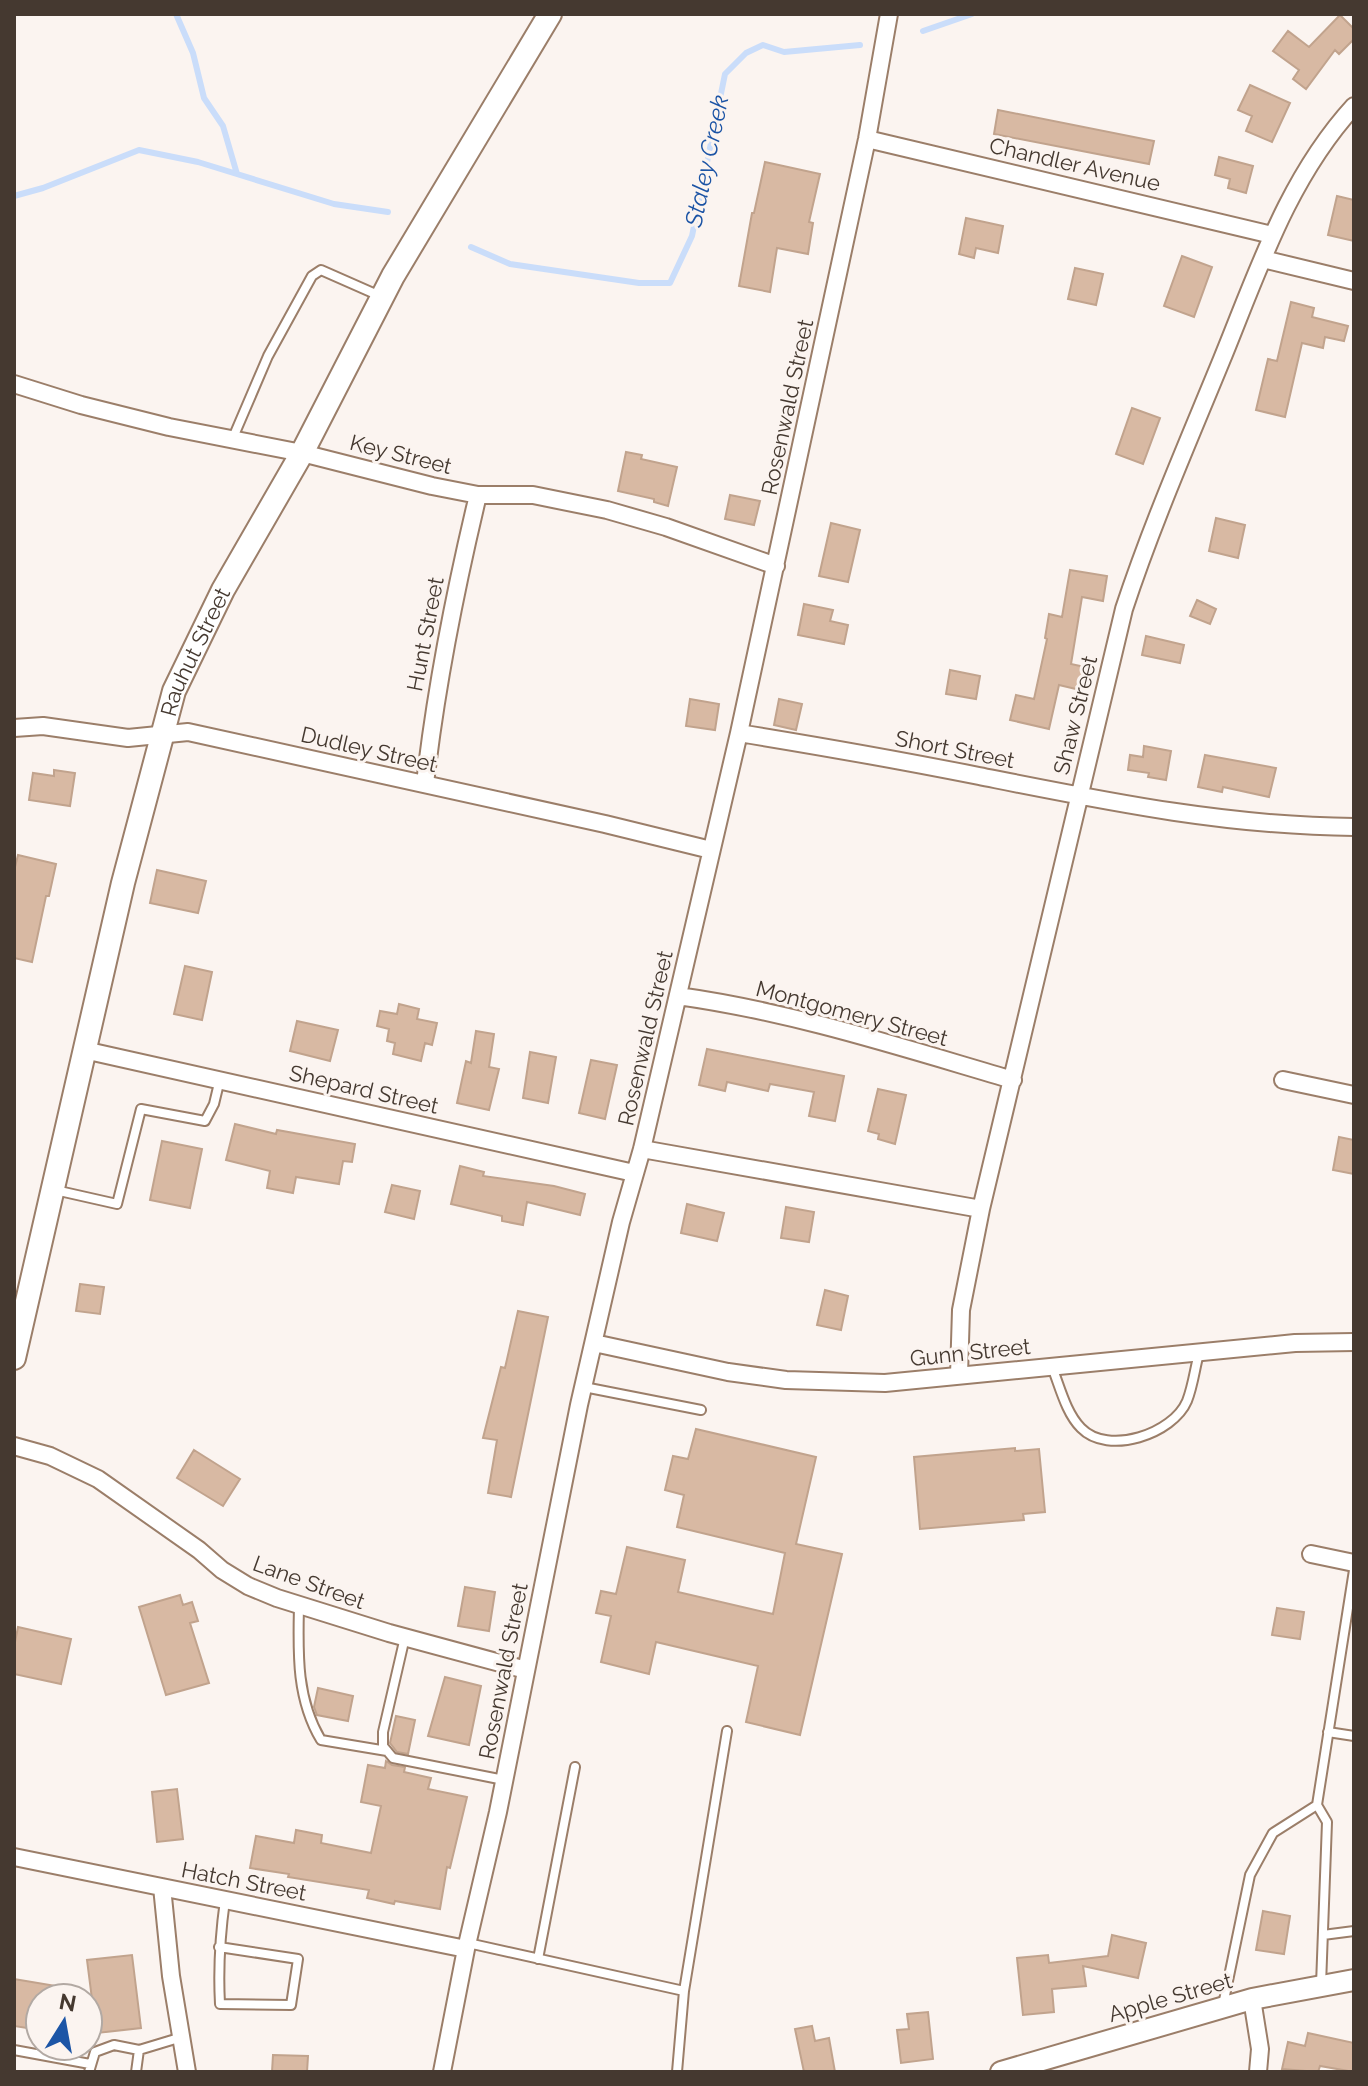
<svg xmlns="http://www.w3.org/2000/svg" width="1368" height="2086" font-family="Raleway,sans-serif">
<rect width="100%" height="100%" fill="#fbf4f0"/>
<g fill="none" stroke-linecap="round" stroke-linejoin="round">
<path stroke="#caddfa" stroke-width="6" d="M176,14l17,39 11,45 19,28 14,48
M923,31l49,-17
M14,196l29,-8 96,-38 59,12 136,42 54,8
M471,247l39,17 129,19h31l22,-47 33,-162 21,-21 17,-8 21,7 76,-7"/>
</g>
<path fill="#d8b9a3" stroke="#c1a38d" stroke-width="2" d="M1340,15l14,14v10l-15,15 -4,-4 -29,39 -13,-10 6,-9 -26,-19 15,-20 21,16z
M1250,85l40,18 -18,39 -26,-11 6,-15 -14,-6z
M998,110l156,31 -5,23 -155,-30z
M1219,157l34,9 -7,27 -18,-5 2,-9 -15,-4z
M765,162l55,12 -11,48 4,1 -5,31 -31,-6 -7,44 -31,-6 13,-73h2z
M1337,196l17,4v41l-26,-6z
M966,218l37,8 -5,27 -22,-5 -2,10 -15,-4z
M1182,256l30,11 -18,50 -30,-11z
M1075,268l28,6 -7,31 -28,-6z
M1291,302l23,6 -2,9 36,9 -4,15 -19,-4 -2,11 -21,-5 -17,74 -29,-7 12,-51 9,2z
M1132,408l28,10 -17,46 -27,-10z
M626,452l16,3 -1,4 36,8 -9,39 -14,-4v-3l-36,-8z
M730,495l30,6 -6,24 -29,-6z
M1216,518l29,7 -7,33 -29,-7z
M831,523l29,7 -12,52 -29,-6z
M1070,570l37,6 -4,25 -21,-4 -11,67 14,3 -5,23 -21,-5 -10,44 -39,-9 6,-25 18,4 13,-60 -2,-1 4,-24 13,3z
M1197,600l19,9 -6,15 -20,-8z
M804,604l29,6 -3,11 18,4 -4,19 -46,-9z
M1146,636l38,9 -4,18 -38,-8z
M950,670l30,6 -4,23 -30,-5z
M690,699l29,5 -4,26 -29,-4z
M779,699l23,5 -6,26 -22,-5z
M1144,746l27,5 -5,29 -18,-3 1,-4 -21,-3 2,-15 13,2z
M1205,755l71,13 -7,29 -46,-10 -1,5 -24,-5z
M54,770l21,3 -5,33 -41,-6 4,-27 21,3z
M18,855l38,9 -7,32h-3l-14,66 -18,-4v-87z
M157,870l49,11 -8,32 -48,-10z
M185,966l27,6 -10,48 -28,-6z
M399,1004l20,5 -2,10 20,4 -5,22 -7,-2 -4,18 -28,-7 2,-11 -8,-2 2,-12 -12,-3 3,-15 17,3z
M297,1021l41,9 -8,31 -40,-10z
M476,1031l18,3 -5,33 10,2 -10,41 -32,-7 9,-42 5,2z
M707,1049l137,27 -9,45 -26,-5 5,-24 -44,-8 -2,7 -41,-9 -2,9 -26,-6z
M530,1052l26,5 -8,46 -25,-5z
M591,1060l26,5 -12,54 -26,-6z
M878,1089l28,6 -11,49 -17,-5 1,-5 -11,-3z
M235,1124l41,10 1,-4 78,14 -3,18 -9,-1 -4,23 -43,-7 -3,16 -26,-5 3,-17 -44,-11z
M1339,1137l15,3v34l-21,-4z
M162,1141l40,8 -12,59 -40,-8z
M460,1166l24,6 -1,4 71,10 31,8 -5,21 -53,-13 -4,23 -21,-4v-5l-51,-12z
M392,1185l28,6 -6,28 -29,-7z
M687,1204l37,9 -7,28 -36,-8z
M786,1207l28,5 -5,30 -28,-4z
M80,1284l24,3 -4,27 -24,-3z
M825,1290l23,6 -7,34 -24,-5z
M518,1311l30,6 -37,180 -23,-4 9,-53 -14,-2 18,-71 4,1z
M696,1429l120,28 -20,87 46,10 -42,181 -54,-13 12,-56 -102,-24 -7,32 -48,-12 10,-46 -15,-3 5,-22 15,3 11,-47 58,13 -7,32 95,22 12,-61 -108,-26 7,-32 -19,-5 8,-34 15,3z
M1015,1448v3l24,-2 6,63 -22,2 1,6 -104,9 -6,-72z
M194,1450l46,29 -17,27 -46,-28z
M465,1587l30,5 -6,39 -31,-5z
M180,1595l3,10 9,-3 6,19 -8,2 19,60 -43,12 -27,-88z
M1277,1608l27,4 -4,27 -28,-4z
M18,1627l53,12 -10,45 -47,-10v-27z
M445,1677l36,9 -12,59 -41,-9z
M318,1688l35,8 -5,25 -31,-6 -3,-8z
M396,1716l19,4 -7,34 -11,-2 -7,-9z
M386,1761l6,4 13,2 -1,5 27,6 -3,11 39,8 -17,71 -3,-1 -7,42 -45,-8 -1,3 -27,-6 2,-8 -81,-13 1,-3 -39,-6 6,-32 38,7 2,-13 26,5 -1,8 50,10 10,-47 -20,-4 7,-37 17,3z
M177,1789l6,50 -26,3 -5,-50z
M1263,1911l27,5 -6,38 -28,-4z
M1112,1935l34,8 -8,35 -55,-12 3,20 -34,3 2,23 -31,3 -6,-57 31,-3 1,8 59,-7z
M132,1955l9,73 -53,6v-35h4l-5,-39z
M14,1979l60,10 -1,9h-33v32l-26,-4z
M928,2012l5,47 -32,4 -4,-33 12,-1 -2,-15z
M812,2026l3,15 14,-3 6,34h-31l-9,-43z
M1308,2033l46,10v29l-34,-6 -2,6 -36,-3 6,-27 17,4z
M273,2055l35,1 -1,16h-35z"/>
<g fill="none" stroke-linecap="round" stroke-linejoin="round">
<g stroke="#9b7e69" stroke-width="12">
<path id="service" d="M232,440l36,-84 44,-80 9,-6 59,26
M55,1190l62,14 24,-95 64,12 9,-17 6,-25
M1052,1367c8,20 14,46 29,61 27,28 92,6 106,-27 6,-15 8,-33 12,-48
M584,1387l117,23
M299,1606c-1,46 -3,92 22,134l66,11
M405,1637l-22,95v14l10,12 111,22
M1328,1732l26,4
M1317,1805l10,17 -6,163
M1323,1935l31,-4
M468,1943l216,48 -7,81
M219,1947l79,12 -7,46 -71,-1c-2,-36 0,-68 5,-104
M538,1959l37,-192
M684,1991l43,-260
M1223,2005l27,-130 23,-42 44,-28 37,-235
M14,2050l76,14
M89,2072l6,-20 19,-7 25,5 43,-13
M136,2072l3,-22"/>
</g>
<g stroke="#9b7e69" stroke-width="20">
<path id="minor" d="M867,139l405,96
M1263,259l91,22
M14,384l67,21 88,22 133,26 130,33 46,9h55l74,15 59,17 110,39
M14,728l29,-2 85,12 60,-6 417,92 106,26
M739,733c80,13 160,27 240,43 126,25 246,50 375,51
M425,784c11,-98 30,-193 53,-289
M678,996c115,16 225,52 335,84
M84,1050l550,123
M1283,1080l71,15
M642,1149l339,60
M594,1343l134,29 58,8 99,3 410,-40 59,-1
M959,1375l2,-65 20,-101 143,-600c28,-85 64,-167 98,-250 36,-88 66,-181 132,-253
M14,1446l36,10 48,23 101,71 23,20 26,16 29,12 112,35 137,37
M1311,1554l43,9
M14,1857l452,92
M162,1887l9,89 16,96
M1252,1999l8,50 -2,23
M442,2072l24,-123 32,-137 81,-407 42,-183 21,-73 97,-416 128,-594 22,-125"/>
</g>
<g stroke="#9b7e69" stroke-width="24">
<path id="tertiary" d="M1001,2072l251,-73 102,-19"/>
</g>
<g stroke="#9b7e69" stroke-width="26">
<g id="secondary">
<path id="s1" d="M14,1358l109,-475 51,-192 49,-101 79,-137 91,-177 157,-262"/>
</g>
</g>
<use href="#service" stroke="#fff" stroke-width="8"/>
<use href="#minor" stroke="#fff" stroke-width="16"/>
<use href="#tertiary" stroke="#fff" stroke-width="20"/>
<use href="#secondary" stroke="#fff" stroke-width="22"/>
</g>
<g text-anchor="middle" stroke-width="6" stroke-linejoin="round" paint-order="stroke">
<g font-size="22" fill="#453930" stroke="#fbf4f0">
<text transform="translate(1075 164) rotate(13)" y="8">Chandler Avenue</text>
<text transform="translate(787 407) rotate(-78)" y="8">Rosenwald Street</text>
<text transform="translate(401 454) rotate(14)" y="8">Key Street</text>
<text transform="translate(425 634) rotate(-79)" y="8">Hunt Street</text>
<text dy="8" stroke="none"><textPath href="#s1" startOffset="730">Rauhut Street</textPath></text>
<text transform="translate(1075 715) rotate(-76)" y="8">Shaw Street</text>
<text transform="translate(369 749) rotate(13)" y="8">Dudley Street</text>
<text transform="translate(955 749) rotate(11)" y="8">Short Street</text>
<text transform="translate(852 1013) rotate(15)" y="8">Montgomery Street</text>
<text transform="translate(645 1038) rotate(-77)" y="8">Rosenwald Street</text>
<text transform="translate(364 1089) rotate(13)" y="8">Shepard Street</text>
<text transform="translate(970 1352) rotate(-6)" y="8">Gunn Street</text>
<text transform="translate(309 1582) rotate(20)" y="8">Lane Street</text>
<text transform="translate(503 1671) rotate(-79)" y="8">Rosenwald Street</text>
<text transform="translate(244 1881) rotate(11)" y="8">Hatch Street</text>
<text transform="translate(1170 1997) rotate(-16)" y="8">Apple Street</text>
</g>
<g font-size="24" font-style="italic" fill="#1c54a5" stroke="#fbf4f0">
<text transform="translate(707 161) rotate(-78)" y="8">Staley Creek</text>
</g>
</g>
<rect width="1368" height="2086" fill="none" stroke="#453930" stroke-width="32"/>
<g transform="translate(64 2022) rotate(11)"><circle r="38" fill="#fbf4f0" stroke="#b2a9a3" stroke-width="2"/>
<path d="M0-6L14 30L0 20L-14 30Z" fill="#1c55a6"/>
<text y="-12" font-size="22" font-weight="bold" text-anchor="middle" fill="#453930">N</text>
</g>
</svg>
